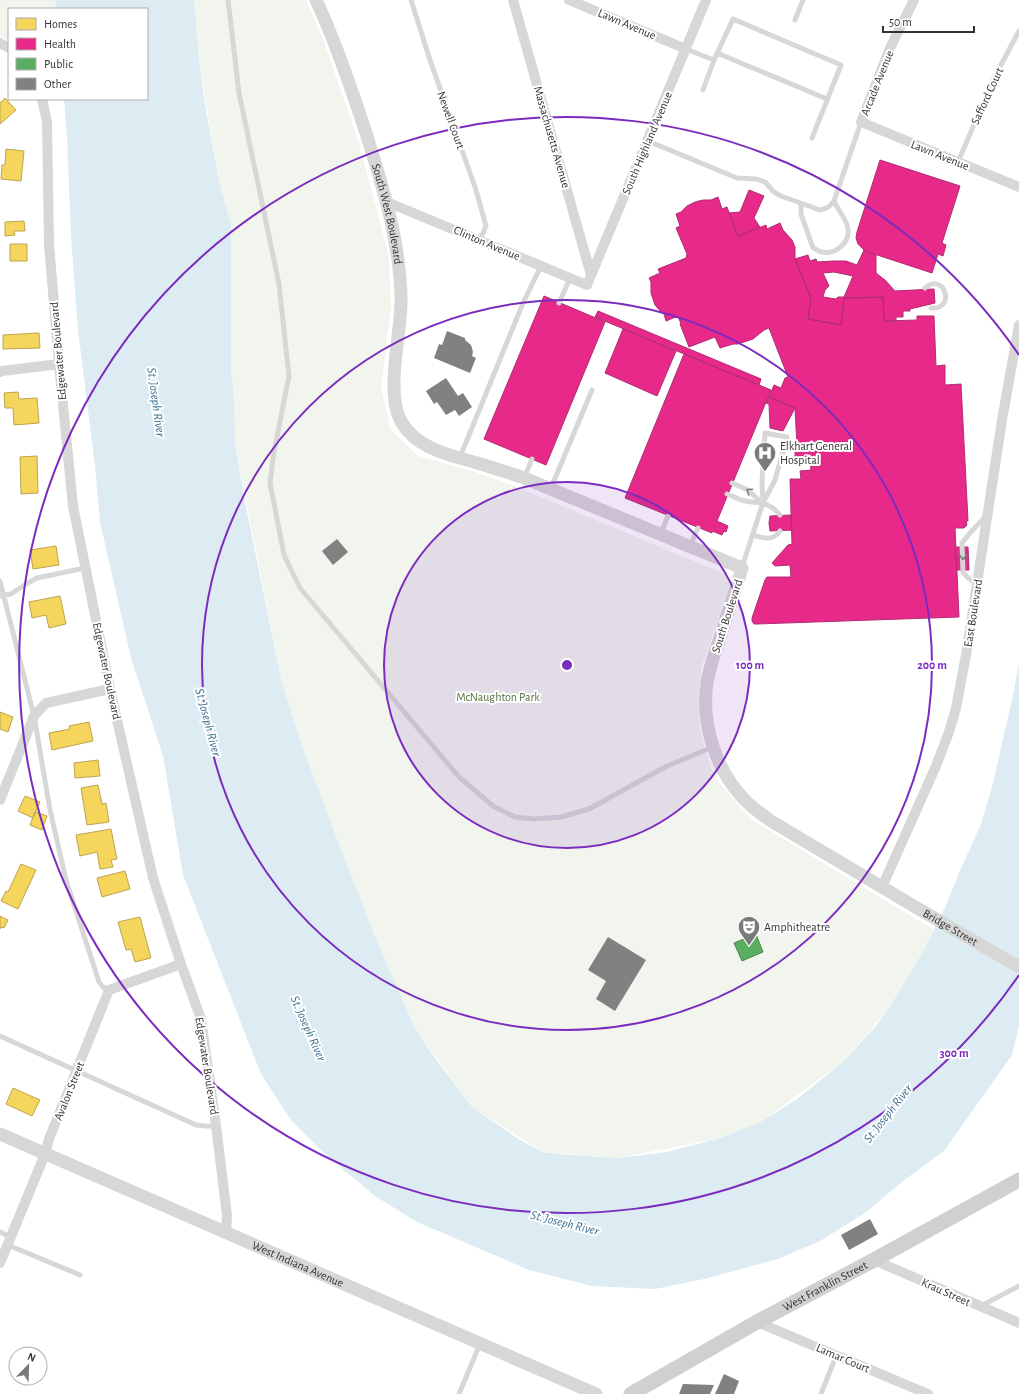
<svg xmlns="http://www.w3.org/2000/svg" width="1019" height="1394" font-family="'Alegreya Sans',sans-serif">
<rect width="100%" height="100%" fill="#fff"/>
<path fill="#f1f5ed" d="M0,0h55l1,9h-47v32l-9,-5z
M191,0h115l17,39 36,104 30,113 2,52 -10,80 10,42 27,26 54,15 42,15 213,89 3,9 -28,81 -4,30 2,37 11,36 8,15 33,37 182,110 -9,18 -36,60 -45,53 -82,60 -42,17 -102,20 -75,-6 -71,-45 -57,-79 -39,-89 -37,-95 -37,-98 -20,-63 -47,-239 -4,-73v-147l-12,-43 -20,-120z"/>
<path fill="#ddebf3" d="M55,0h139l5,61 6,43 14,77 12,43v146l3,31 1,43 12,68 35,171 20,63 37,98 37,95 39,89 20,30 37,49 48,33 23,12 15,2 60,4 49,-6 53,-14 42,-17 35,-22 47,-38 30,-33 15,-20 36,-60 22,-45 12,-30 22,-49 11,-37 20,-87 7,-37v363l-7,29 -68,96 -41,30 -38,32 -45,28 -42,18 -74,20 -49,10 -63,-3 -63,-16 -112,-48 -42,-26 -49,-41 -35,-35 -30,-46 -78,-199 -20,-119 -32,-98 -31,-136 -5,-56 -17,-136 -7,-94 -4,-99 -3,-38h83v-90h-91z"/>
<path fill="#f6d55c" stroke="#bca450" d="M5,98l11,12 -16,14v-21z
M6,149l18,2 -3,30 -20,-2 1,-14h3z
M24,221l1,10h-11l1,4 -10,1v-14z
M10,244h17v17h-17z
M39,333l1,15 -37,1v-14z
M18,392l1,7 18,-1 2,25 -25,2 -1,-17h-8l-1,-15z
M37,456l1,37 -17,1 -1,-37z
M56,546l3,19 -26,4 -3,-19z
M60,596l6,28 -17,4 -3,-13 -14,3 -3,-16z
M0,712l13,5 -5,15 -8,-3z
M89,722l4,19 -41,9 -3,-17 21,-4 -1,-3z
M98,760l2,16 -25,2 -1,-15z
M98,785l4,19 4,-1 3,19 -22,3 -6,-37z
M25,796l15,6 -7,16 -15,-7z
M35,812l12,4 -5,14 -12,-5z
M111,829l6,30 -6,1 2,7 -13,2 -3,-17 -17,4 -4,-21z
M21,864l15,6 -18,39 -17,-8 5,-10 2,1z
M125,871l5,18 -28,8 -5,-19z
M0,916l8,4 -4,8 -3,-1 -1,2z
M140,917l11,41 -16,4 -4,-13 -5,1 -8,-28z
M13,1088l27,12 -8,16 -26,-12z"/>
<path fill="#e7298a" stroke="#b12c70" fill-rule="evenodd" d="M880,160l80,26 -18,57 4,2 -3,11 -5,-2 -6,19 -67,-22 -7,-7 -2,-6 1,-6z
M749,190l15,6 -10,22 6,9 -21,9 -2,-1 -8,-22 11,-1z
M718,197l4,12 5,-2 10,28 2,1 27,-11 1,4 13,-6 3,7 9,10 3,7v12l16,39 -3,21 33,6 3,-27 39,-1 1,24 33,-1v-4h17l2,50 9,-1v20l16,-1 7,137h-2l1,4 -3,3h-9l4,89 -202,7h-3l-2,-3v-3l13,-38 2,-3h24l-1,-12 -15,1 -3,-3 16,-18 4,-1 -2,-65h11l-1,-8 11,-1 -1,-13 -15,1v-12h2l-2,-38 -26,-11 5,-12 7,3 4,-10 3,-1 -19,-49 -5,2 -11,9 -15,5h-5l-13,4 -5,-11 -26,10 -9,-23h1l-3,-8 -12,5 -2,-7 -2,-1 -7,-8 -4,-12v-11l-2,-4 11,-5 -2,-4 28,-11 1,-4 -11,-26 4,-2 -4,-12 5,-2 6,-6 8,-4 8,-2h8z
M864,250l12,5v18l9,7 10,11 39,-2 1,14 -25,6v2h-7v6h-7v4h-12l-1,-24 -39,1 -3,27 -33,-6 3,-21 -16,-39 13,-4 2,6 6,-2 1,3 16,-1h13l11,4zM834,272l19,4 -9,21h-6l-2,2 -13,-2 2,-7 4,-4 -6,-13z
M544,296l61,26 -59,143 -62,-26z
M598,311l163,68 -2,6 -164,-68z
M623,329l53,22 -19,45 -52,-23z
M684,354l87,36 -54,131 11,5 -2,6 -2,-1 -2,4 -10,-4v2l-87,-35z
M769,397l26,11 -12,23 -13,-3 -1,-24 -3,-1z
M791,515l1,15 -22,1 -1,-8 1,-7z
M955,547h13l1,23h-12z"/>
<path fill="#5aae61" stroke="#4e8953" d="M756,934l7,18 -21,9 -8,-18z"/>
<path fill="#818181" d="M447,331l18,7v2l6,5 2,7 -1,4 4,2 -6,15 -36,-15 5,-14 3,1z
M446,378l12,18 5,-3 9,14 -13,9 -4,-6 -9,5 -9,-13 -3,2 -8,-13z
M337,539l11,13 -15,13 -11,-14z
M608,937l38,23 -31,51 -19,-12 10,-18 -18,-11z
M870,1219l8,15 -29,16 -8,-15z
M724,1374l15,7 -5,13h-19z
M683,1384l31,1 -4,9h-31z"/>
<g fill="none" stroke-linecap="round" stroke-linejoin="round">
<path stroke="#d7d7d7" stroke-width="5" d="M228,0l11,93 40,191 10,92 -15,76 -4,31 14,72 16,33 159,189 34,29 22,11 19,2 27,-2 28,-8 78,-43 46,-19
M411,0l19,60 46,130 10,36 -6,14
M795,20l8,-20
M686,49l28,11
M717,53l110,46
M703,90l11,-30 19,-41 108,46 -29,73
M648,141l89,37 19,1 9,3 9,10 7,4 39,14c7,-1 10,-4 14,-9l27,-79
M958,162l36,-84 25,-47
M801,204v10l12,34c3,1 6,4 9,4 14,3 28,-10 26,-23 0,-7 -11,-21 -14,-28
M925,288c19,-17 32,22 6,20
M559,303l11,-25
M460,457l63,-154 18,-37
M524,478l8,-19
M732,483l16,7 14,13
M551,488l41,-98
M727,494c6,2 12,6 18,7 17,3 23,0 35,14
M661,533l7,-17
M753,535c12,3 18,7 27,-4
M690,546l8,-18
M742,567l21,-64 12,-23 12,-43 -22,-4 -3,48 1,22
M0,581l34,135 16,94 16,70 33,102 4,5 6,3
M977,584l-9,-6 -5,-6 -1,-29 8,-10 16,-17
M1,596l10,-2 15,-10 11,-6 48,-10
M0,1036l196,89 10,1h10
M0,1232l11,5
M8,1245l72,30
M981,1306l38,-20
M459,1394l21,-50
M821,1394l15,-38"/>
<path stroke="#d7d7d7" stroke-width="10" d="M513,0l78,275
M569,0l117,49
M914,0l-24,48 -29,74 158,65
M0,43l9,5
M42,99l5,23 2,122 10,120 14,142 37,183 43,189 28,86 20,55 15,107 11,89 -1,19
M387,202l200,83 119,-285
M0,372l2,-1 57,-7
M0,800l34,-84 12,-13 64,-14
M882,887l54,-121 13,-34 7,-24 10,-53 36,-235 17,-95
M874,1260l145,63
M0,1263l45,-109 4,-15 60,-149 72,-26
M757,1322l171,72"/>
<g stroke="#d7d7d7" stroke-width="13">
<path id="s1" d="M316,0c20,43 35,88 50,133 17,54 34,108 35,165 1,34 -17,96 1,125 17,28 53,33 82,42 13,4 26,8 40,13l218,90c-7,24 -16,49 -23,73 -5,13 -9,27 -12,41 -6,41 8,86 36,116 8,9 18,16 28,23l141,84 107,62"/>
<path id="s2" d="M0,1134l596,260"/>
</g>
<path stroke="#d0d0d0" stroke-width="15" id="s3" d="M631,1394l126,-72 117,-62 145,-80"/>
</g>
<defs><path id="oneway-chevron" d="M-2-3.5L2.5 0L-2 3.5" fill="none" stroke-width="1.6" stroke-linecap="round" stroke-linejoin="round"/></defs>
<g stroke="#7d7d7d">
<use href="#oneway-chevron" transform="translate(749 491) rotate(-146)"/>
<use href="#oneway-chevron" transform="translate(963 557) rotate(89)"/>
</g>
<circle cx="567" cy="665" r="183" fill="#7b2cbf" fill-opacity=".12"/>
<g fill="none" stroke="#7b2cbf" stroke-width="2">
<circle cx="567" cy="665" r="183"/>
<circle cx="567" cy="665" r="365"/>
<path d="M1019 975A548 548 0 1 1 1019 355"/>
</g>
<defs>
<g id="hospital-pin" transform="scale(1.15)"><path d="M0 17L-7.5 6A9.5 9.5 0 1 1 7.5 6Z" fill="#7a7a7a" stroke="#fff"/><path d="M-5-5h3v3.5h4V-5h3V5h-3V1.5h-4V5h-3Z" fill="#fff"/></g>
<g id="theatre-pin" transform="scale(1.15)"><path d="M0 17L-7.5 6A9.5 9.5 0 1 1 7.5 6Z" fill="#7a7a7a" stroke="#fff"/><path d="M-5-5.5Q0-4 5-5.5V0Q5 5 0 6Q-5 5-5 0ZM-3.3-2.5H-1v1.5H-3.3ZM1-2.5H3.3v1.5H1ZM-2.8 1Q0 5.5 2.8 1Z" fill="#fff"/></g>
</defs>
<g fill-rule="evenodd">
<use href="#hospital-pin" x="765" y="453"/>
<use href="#theatre-pin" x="749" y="927"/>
</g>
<g text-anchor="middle" stroke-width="4" stroke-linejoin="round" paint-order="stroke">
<g font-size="12" fill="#333" stroke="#fff">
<text transform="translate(627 24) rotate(23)" y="4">Lawn Avenue</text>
<text transform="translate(877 83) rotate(-68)" y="4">Arcade Avenue</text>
<text transform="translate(987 96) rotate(-65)" y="4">Safford Court</text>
<text transform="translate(451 120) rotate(70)" y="4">Newell Court</text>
<text transform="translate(552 137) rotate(74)" y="4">Massachusetts Avenue</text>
<text transform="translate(647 143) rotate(-67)" y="4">South Highland Avenue</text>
<text transform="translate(940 155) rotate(22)" y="4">Lawn Avenue</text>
<text dy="4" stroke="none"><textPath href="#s1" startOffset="226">South West Boulevard</textPath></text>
<text transform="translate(487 243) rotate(23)" y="4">Clinton Avenue</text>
<text transform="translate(58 351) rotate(-95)" y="4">Edgewater Boulevard</text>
<text transform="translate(973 613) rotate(-81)" y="4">East Boulevard</text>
<text transform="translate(727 616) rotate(-72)" y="4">South Boulevard</text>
<text transform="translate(107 671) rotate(78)" y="4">Edgewater Boulevard</text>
<text dy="4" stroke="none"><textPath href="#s1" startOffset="1300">Bridge Street</textPath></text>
<text transform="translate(207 1066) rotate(81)" y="4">Edgewater Boulevard</text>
<text transform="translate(69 1091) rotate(-68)" y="4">Avalon Street</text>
<text dy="4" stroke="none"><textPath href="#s2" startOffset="325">West Indiana Avenue</textPath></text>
<text dy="4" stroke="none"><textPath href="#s3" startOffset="222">West Franklin Street</textPath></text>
<text transform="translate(946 1292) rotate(24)" y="4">Krau Street</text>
<text transform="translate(843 1358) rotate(23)" y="4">Lamar Court</text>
</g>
<g font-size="12" fill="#333" stroke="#fff" text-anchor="start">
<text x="780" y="450">Elkhart General<tspan x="780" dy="14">Hospital</tspan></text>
<text x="764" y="931">Amphitheatre</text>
</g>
<g font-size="12" fill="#56703f" stroke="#fff">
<text x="498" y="701">McNaughton Park</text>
</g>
<g font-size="13" font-style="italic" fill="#3f7597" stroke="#fff">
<text transform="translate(157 402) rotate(82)" y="5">St. Joseph River</text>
<text transform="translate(209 722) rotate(75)" y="5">St. Joseph River</text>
<text transform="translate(309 1028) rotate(66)" y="5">St. Joseph River</text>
<text transform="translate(887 1113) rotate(-52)" y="5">St. Joseph River</text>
<text transform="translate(565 1222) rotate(14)" y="5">St. Joseph River</text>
</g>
</g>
<circle cx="567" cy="665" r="6" fill="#7b2cbf" stroke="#fff" stroke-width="2"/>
<g font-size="12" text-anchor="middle" font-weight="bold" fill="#7b2cbf" stroke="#fff" stroke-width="4" stroke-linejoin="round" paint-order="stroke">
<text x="750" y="669">100 m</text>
<text x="932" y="669">200 m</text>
<text x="954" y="1057">300 m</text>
</g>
<rect x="8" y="8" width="140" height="92" fill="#ffffff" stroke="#adadad"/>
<rect x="16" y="18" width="20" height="12" fill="#f6d55c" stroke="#adadad"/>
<text x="44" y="28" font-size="12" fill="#333333">Homes</text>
<rect x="16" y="38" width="20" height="12" fill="#e7298a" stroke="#adadad"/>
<text x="44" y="48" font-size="12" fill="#333333">Health</text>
<rect x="16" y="58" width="20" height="12" fill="#5aae61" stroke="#adadad"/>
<text x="44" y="68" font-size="12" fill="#333333">Public</text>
<rect x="16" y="78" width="20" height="12" fill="#818181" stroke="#adadad"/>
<text x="44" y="88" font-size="12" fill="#333333">Other</text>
<g transform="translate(28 1366) rotate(23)"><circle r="19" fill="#ffffff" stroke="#adadad"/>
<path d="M0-3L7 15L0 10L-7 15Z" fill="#7a7a7a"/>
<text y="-6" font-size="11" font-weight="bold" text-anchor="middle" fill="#333333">N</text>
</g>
<path d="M883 26v6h91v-6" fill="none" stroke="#333333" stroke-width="2"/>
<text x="889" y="26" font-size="12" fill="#333333" stroke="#ffffff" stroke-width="3" paint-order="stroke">50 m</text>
</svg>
